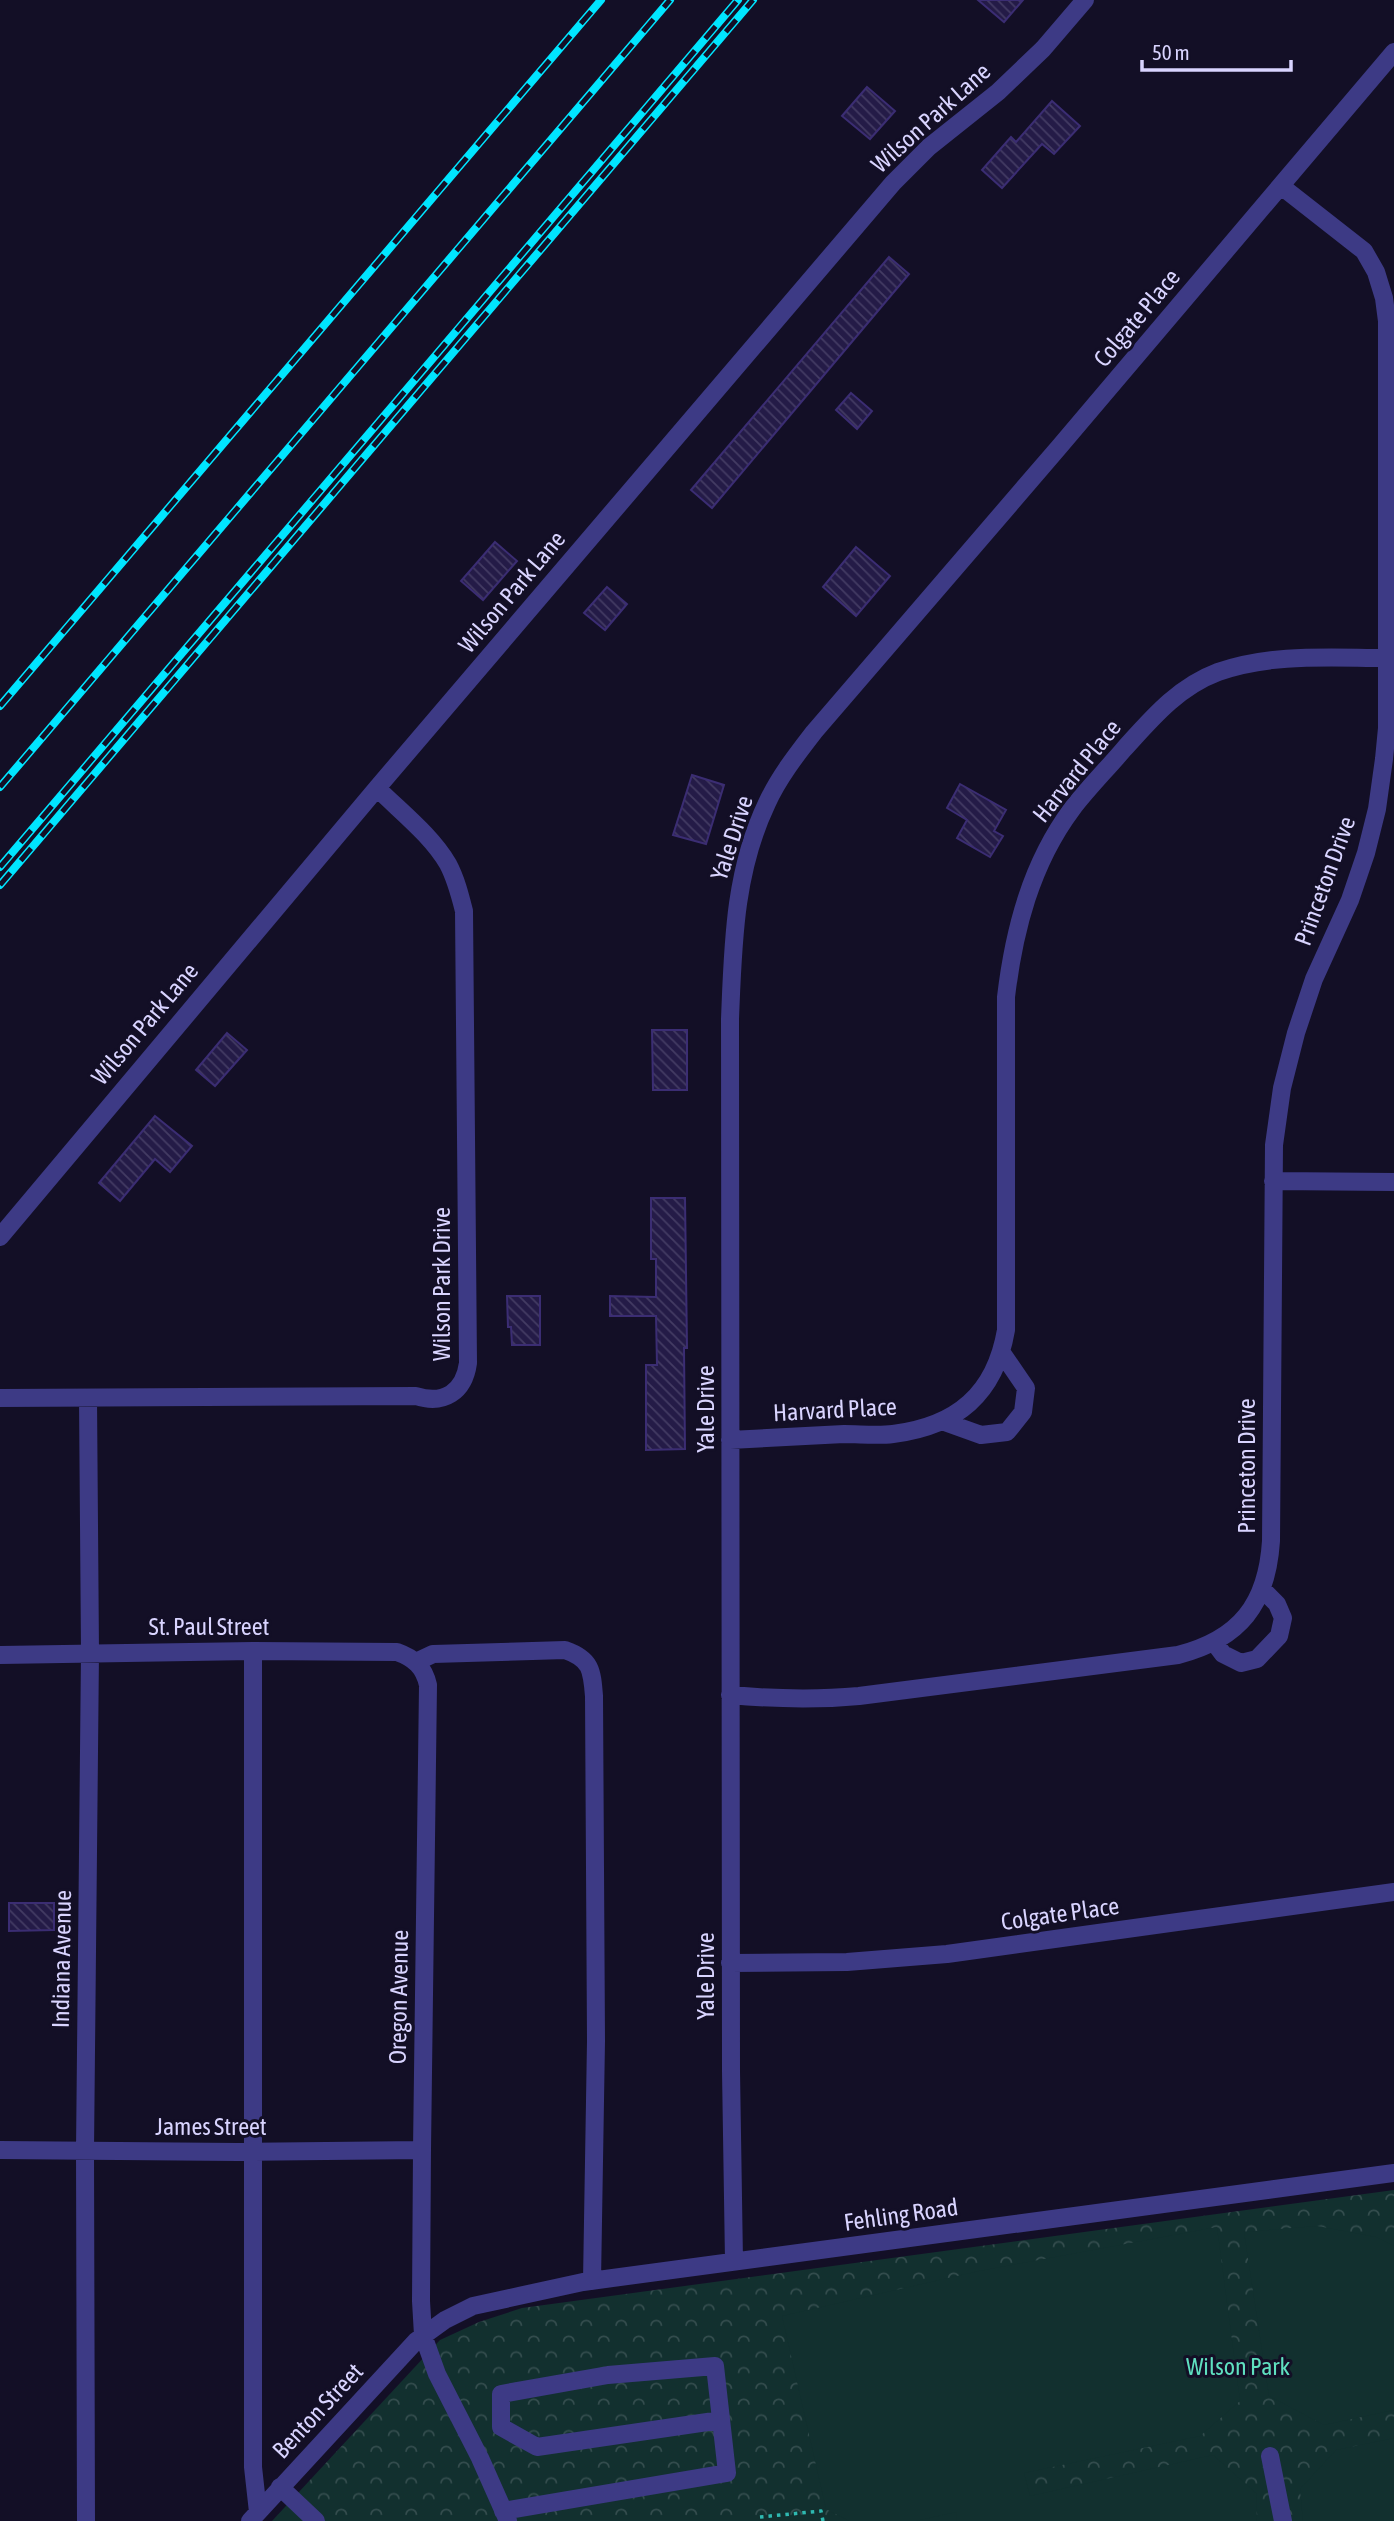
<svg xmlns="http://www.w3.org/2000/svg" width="1394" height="2521" font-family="'Asap Condensed',sans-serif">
<defs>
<pattern id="park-crowns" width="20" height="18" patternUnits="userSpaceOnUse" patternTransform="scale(1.75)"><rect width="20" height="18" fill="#12302f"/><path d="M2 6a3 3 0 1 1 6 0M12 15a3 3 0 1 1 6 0" fill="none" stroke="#344d4e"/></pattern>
<pattern id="building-back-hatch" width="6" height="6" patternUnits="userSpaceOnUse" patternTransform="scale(1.75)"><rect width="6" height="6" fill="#241b47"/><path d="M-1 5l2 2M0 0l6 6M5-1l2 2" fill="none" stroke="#433b63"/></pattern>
</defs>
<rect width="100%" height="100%" fill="#130f26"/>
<path fill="url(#park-crowns)" d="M1394,2190v331h-1122l168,-181 39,-18 43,-14z"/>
<path fill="#12302f" d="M1317,2226l59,11 18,9v164l-70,15 -55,-29 -25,-164z
M1217,2227l23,174 -40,35 -176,37 6,23 183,-41 43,38 1,28h-300l-1,-9 -40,9h-67l-23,-12 -44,-193 197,-45z
M1394,2438v83h-91l-3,-32 36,-39z"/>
<path fill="url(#building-back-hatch)" stroke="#3b2d73" stroke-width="2" d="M978,0h45l-19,22z
M867,87l28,24 -25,28 -28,-23z
M1052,101l28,25 -26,28 -12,-10 -40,44 -20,-18 29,-33 5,5z
M889,257l20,17 -197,234 -21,-18z
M851,393l21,18 -15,18 -21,-19z
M495,542l22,19 -34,39 -22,-19z
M856,547l34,29 -34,40 -33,-29z
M607,587l20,17 -22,26 -21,-17z
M692,775l32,10 -18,59 -33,-9z
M960,784l46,26 -12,21 9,5 -13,21 -33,-19 10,-18 -20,-12z
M652,1030h35v60h-34z
M227,1033l20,17 -32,36 -19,-16z
M155,1116l37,30 -22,26 -15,-13 -35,42 -21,-18z
M651,1198h34l2,150h-3l1,101 -39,1v-85h11l-1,-49h-46v-20l46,1v-38h-5z
M507,1296h33v49h-28l-1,-18h-3z
M9,1903h45v27l-45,1z"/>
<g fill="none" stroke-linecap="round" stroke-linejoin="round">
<path stroke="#2fb8b0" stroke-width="3.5" stroke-dasharray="3.5 5" stroke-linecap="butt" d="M760,2517l61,-6 2,10"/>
<path stroke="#3d3a85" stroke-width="18" d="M1273,1181l121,1
M0,1237l377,-449 516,-605 36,-36 69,-55 45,-43 42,-49
M0,1398l416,-2c28,9 48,-4 52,-33l-4,-452c-4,-16 -8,-32 -16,-47 -17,-29 -47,-52 -71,-76
M942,1421l39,14 26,-3 16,-20 3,-24 -24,-35
M730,1440c38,-2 76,-4 114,-6 16,0 33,2 49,0 64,-8 102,-40 113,-104v-333c8,-67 25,-133 66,-188 16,-21 35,-40 52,-60 28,-31 54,-62 94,-77 54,-19 112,-14 169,-14
M1214,1642l9,12 18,9 16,-4 22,-23 4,-18 -6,-14 -15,-15
M253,1651v816l5,45
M0,1655l253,-4 144,1c17,6 27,15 31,33l-6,465 -1,151 2,34 14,39 43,84 28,63
M416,1662l17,-8 132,-4c26,9 27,20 29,46l2,345 -4,240
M730,1695c44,4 86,5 129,1l319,-41c62,-16 89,-51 93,-114l3,-396 8,-57 14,-55 18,-54 36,-79 16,-47 11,-44 7,-50 3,-31v-407l-3,-23 -8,-26 -12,-21 -83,-65
M730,1963l117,-1 100,-8 447,-62
M0,2150l238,2 184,-2
M734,2261l-3,-190 -1,-1052c3,-74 4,-147 37,-216 12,-26 30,-49 47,-71l246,-286 334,-394
M1270,2456l13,65
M280,2487l36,34
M503,2511l224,-38 -12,-107 -107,9 -107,19v33l36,20 184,-27
M86,2521l-1,-370 5,-499 -2,-254
M250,2521l166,-180 29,-21 28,-14 110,-24 811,-109"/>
<g stroke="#00e5ff" stroke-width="8">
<path id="rail" d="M0,706l601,-706
M0,787l670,-787
M0,867l738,-867
M0,885l753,-885"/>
</g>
<use href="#rail" stroke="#130f26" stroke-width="5" stroke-dasharray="16" stroke-linecap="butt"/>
</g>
<g text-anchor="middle" stroke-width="6" stroke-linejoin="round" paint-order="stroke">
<g font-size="24" fill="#d9d4ff" stroke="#130f26">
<text transform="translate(931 118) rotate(-42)" y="8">Wilson Park Lane</text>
<text transform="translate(1137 318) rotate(-50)" y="8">Colgate Place</text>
<text transform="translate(512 592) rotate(-50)" y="8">Wilson Park Lane</text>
<text transform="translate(1077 771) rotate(-51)" y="8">Harvard Place</text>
<text transform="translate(732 838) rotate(-72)" y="8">Yale Drive</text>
<text transform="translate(1325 881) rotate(-70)" y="8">Princeton Drive</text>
<text transform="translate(145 1024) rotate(-50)" y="8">Wilson Park Lane</text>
<text transform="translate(442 1284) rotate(-90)" y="8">Wilson Park Drive</text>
<text transform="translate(706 1409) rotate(-90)" y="8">Yale Drive</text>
<text transform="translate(835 1410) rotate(-3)" y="8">Harvard Place</text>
<text transform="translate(1247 1466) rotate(-90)" y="8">Princeton Drive</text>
<text x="209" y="1635">St. Paul Street</text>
<text transform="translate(1060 1914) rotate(-8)" y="8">Colgate Place</text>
<text transform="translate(62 1959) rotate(-89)" y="8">Indiana Avenue</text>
<text transform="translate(706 1976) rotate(-90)" y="8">Yale Drive</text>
<text transform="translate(399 1997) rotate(-89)" y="8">Oregon Avenue</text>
<text x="211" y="2135">James Street</text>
<text transform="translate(901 2215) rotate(-8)" y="8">Fehling Road</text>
<text transform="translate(318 2411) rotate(-47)" y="8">Benton Street</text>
</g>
<g font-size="24" fill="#5fe0c0" stroke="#130f26">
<text x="1238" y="2375">Wilson Park</text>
</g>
</g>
<path d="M1142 60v10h149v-10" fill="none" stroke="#d9d4ff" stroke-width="3.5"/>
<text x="1152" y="60" font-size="21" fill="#d9d4ff" stroke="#130f26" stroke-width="5" paint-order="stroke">50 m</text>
</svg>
